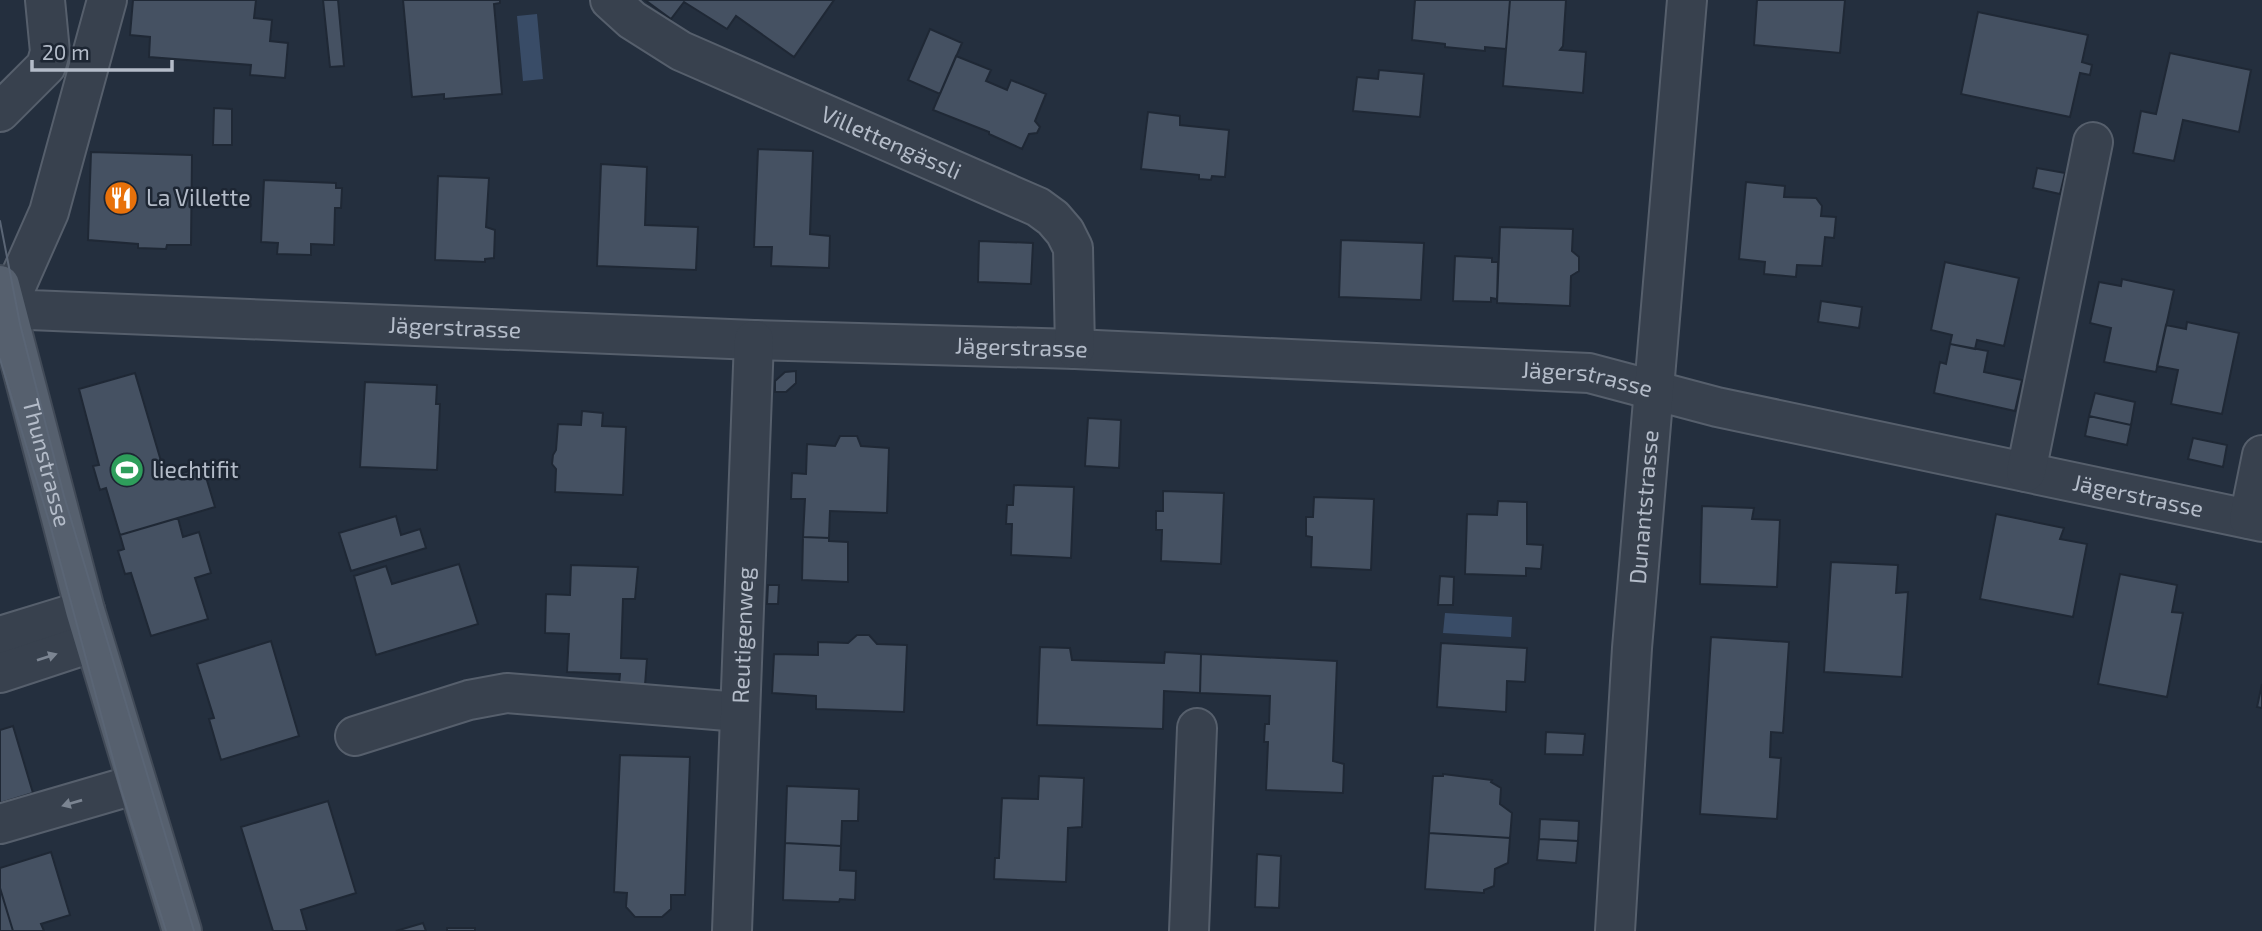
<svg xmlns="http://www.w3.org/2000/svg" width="2262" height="931" font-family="'Exo 2',sans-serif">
<rect width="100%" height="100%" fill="#242f3e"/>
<path fill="#394c67" d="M537,14l6,65 -20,2 -6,-65z
M1445,613l67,4 -1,20 -68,-4z"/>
<path fill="#455162" stroke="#1f2835" stroke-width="2" d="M133,0h123l-2,18 18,2 -2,21 18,2 -3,35 -35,-3 1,-10 -102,-8 1,-20 -20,-2z
M323,0h15l6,66 -14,1z
M403,0h97v3l-6,1 8,90 -58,5v-5l-32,3z
M645,0h189l-40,57 -58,-41 -9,13 -43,-27 -13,17z
M1415,0h95l-4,49 -21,-2v4l-40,-4v-3l-33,-4z
M1510,0h56l-3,46 -3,4 26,2 -3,41 -80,-7z
M1757,0h88l-5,53 -86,-8z
M1978,12l110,23 -6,27 10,3 -2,10 -10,-2 -10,44 -109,-23z
M930,29l32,14 -22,51 -32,-14z
M2170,53l81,17 -12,62 -56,-12 -9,41 -41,-8 8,-42 15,3z
M956,56l35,14 -5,11 21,9 4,-10 35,14 -11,27 5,6 -3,6 -8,1 -7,15 -33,-15v-2l-56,-22z
M1379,70l45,4 -4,43 -67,-6 4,-34 21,2z
M214,108l18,1v36h-19z
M1148,112l32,4v9l49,5 -4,47 -13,-1 -1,4 -12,-1v-4l-58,-6z
M758,149l55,2 -3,83 20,2 -1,32 -58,-2 1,-19h-18z
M91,152l101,3 -1,90h-24l-1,4 -28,-1v-4l-50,-4z
M601,164l46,3 -2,58 53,2 -2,43 -99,-4z
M2037,168l28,5 -5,21 -27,-6z
M438,176l51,2 -3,49 9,3 -1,28 -9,1v3l-50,-2z
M264,180l72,3v5h6l-1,20h-6l-1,37 -23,-1v11l-34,-1 1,-11 -17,-1z
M1746,182l39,4 -1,11 32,1 6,8 -1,10 15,1 -2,21 -9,-1 -3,29 -25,-1 -1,12 -32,-3 1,-12 -26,-3z
M1500,227l73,2 -1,22 7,6v14l-8,5 -1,30 -73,-3z
M1341,240l83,3 -3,57 -82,-3z
M979,241l54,2 -2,41 -53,-2z
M1455,256l37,2v4h6l-1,37 -6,-1v4l-38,-1z
M1945,262l74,16 -15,68 -27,-6 -2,9 -25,-5 2,-9 -21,-5z
M2122,279l52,11 -18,82 -52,-10 7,-34 -21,-5 9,-41 22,4z
M1821,301l41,6 -3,21 -41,-6z
M2187,322l52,11 -17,81 -51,-10 7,-34 -21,-4 9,-41 20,4z
M1950,344l38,7 -4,21 38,8 -7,31 -81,-18 6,-31 6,2z
M796,371v12l-10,9h-11v-11l10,-9z
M135,373l31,105 37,-11 12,40 -95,28 -14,-47 -6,2 -7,-24 6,-1 -20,-76z
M365,382l72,3 -1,19h4l-3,66 -77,-3z
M2095,393l40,9 -4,23 -42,-9z
M582,411l21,2 -1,13 24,1 -3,68 -68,-3 1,-23 -4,-5 1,-9 3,-5 2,-26 23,1z
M2089,416l42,9 -4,20 -42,-9z
M1088,418l33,2 -2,48 -34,-2z
M840,436h17l4,10 28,2 -2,65 -57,-2 -1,27 -26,-1 2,-38h-14l1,-26 14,1 1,-30 28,2z
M2193,438l34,7 -4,22 -35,-8z
M1014,485l60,2 -3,71 -60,-3 1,-31h-6l1,-19h6z
M1163,491l61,2 -3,71 -60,-3 1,-31h-6v-19h7z
M1314,497l60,2 -3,71 -60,-3 1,-30 -6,-1v-19h7z
M1498,501l29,1v42l16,1 -2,24 -15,-1v8l-61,-2 2,-60 30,1z
M1702,506l52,2 -2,11 28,1 -3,67 -77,-3z
M1996,514l68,14 -4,11 27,5 -14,73 -93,-18z
M396,516l5,19 19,-6 6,19 -75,23 -12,-38z
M178,518l5,19 16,-5 12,41 -16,5 13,41 -57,17 -20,-63 -6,1 -7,-23 6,-2 -4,-14z
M803,537l26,1v3l19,1v40l-46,-2z
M1831,562l67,3 -2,28 12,-1 -6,85 -78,-5z
M459,564l19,60 -102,31 -22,-79 32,-10 6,18z
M571,565l67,2 -3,32h-12l-2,59 26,1 -2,26h-26l1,-11 -53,-2 2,-38 -24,-1 1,-39 24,1z
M2120,574l57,11 -5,27 11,1 -16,84 -69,-13z
M1440,576l14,1 -1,28h-15z
M768,585h11l-1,19h-11z
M857,635h12l8,9 30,1 -3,67 -88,-3v-13l-44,-3 2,-39 44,1v-13l30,1z
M1711,637l78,5 -6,91 -12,-1 -1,25 11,1 -4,61 -77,-5z
M271,641l28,95 -78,24 -12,-41 5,-1 -17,-54z
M1441,643l86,5 -2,34 -18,-1 -1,31 -69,-5z
M1040,647l30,1 2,12 92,3 1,-11 36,2 -1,39 -36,-2 -1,38 -126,-4z
M1201,654l136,7 -4,100 11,3 -1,29 -77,-3 2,-48h-4l1,-18h4l1,-28 -70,-3z
M2262,684v24l-5,-1z
M13,726l20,67 -33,10v-73z
M1546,732l39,2 -2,21 -38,-1z
M620,755l70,2 -5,138h-14v14l-9,8h-27l-9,-10 1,-14 -13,-1z
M1443,774l49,6 -1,2 10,6 -1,16 12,9 -2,25 -81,-5 4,-57h10z
M1039,776l45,2 -2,49 -14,1 -2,54 -72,-3 1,-21h4l3,-60 36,1z
M787,786l72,3 -1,32h-16l-1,25 -56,-3z
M328,801l28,92 -55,17 6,21h-34l-32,-104z
M1540,819l39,2 -1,20 -39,-2z
M1429,833l81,5 -2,25 -13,6 -1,17 -10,4v3l-59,-4z
M1539,839l39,2 -2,22 -39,-3z
M785,843l56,3 -1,24 16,1 -1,29 -15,-1 -1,3 -56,-2z
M51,852l19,63 -29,9 3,7h-31l-13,-43v-20z
M1257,854l24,2 -2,52 -24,-1z
M0,888l13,43h-13z
M423,923l3,8h-30z
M447,928h28v3h-28z"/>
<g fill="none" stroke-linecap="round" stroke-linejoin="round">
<g stroke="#565f6c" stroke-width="42">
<g id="minor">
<path id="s1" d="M107,0l-58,212 -43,97 748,31 321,9 514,24 128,34 545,115"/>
<path id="s2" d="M610,0l22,20 49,31 357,156 15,11 12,14 8,16 2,101"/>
<path d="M0,112l46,-46 4,-14 -5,-52"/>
<path d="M2026,472l67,-330"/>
<path d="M2249,519l13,-64"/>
<path d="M0,636l85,-26"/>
<path d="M0,673l94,-31"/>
<path d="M355,736l114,-36 38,-7 233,19"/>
<path d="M0,824l137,-40"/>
<path id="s3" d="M732,931l22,-591"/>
<path d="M1189,931l8,-203"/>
<path id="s4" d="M1615,931l17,-283 55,-648"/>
</g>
</g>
<g stroke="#414a57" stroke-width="42">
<g id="major">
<path id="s5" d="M0,285l85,325 97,321"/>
</g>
</g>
<use href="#minor" stroke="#38414e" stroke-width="38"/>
<use href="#major" stroke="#56606e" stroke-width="38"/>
<path stroke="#5a6575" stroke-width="2" d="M0,221l20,103 44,172 130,435
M0,359l51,169 70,261 45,142"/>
</g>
<defs><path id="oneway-solid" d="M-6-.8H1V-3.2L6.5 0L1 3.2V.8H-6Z" transform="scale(1.75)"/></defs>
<g fill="#7c8592">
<use href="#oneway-solid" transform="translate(47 657) rotate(-18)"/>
<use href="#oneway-solid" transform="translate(72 803) rotate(164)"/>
</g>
<defs>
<g id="restaurant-disc" transform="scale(1.75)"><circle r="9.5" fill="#e8710a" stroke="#1d2633"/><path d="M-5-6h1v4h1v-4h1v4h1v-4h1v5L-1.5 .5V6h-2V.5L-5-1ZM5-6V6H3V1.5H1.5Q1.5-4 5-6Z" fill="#fff"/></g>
<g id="stadium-disc" transform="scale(1.75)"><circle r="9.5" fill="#2e9e5b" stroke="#1d2633"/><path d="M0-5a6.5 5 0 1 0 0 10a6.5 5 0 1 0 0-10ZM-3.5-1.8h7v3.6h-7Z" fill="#fff"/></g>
</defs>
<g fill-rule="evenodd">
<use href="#restaurant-disc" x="121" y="198"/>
<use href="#stadium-disc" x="127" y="470"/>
</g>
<g text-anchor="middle" stroke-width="5" stroke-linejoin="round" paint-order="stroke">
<g font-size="23" fill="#b4bcc9" stroke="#1d2633">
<text dy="8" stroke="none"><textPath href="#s2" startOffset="317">Villettengässli</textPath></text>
<text dy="8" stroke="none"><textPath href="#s1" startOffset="775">Jägerstrasse</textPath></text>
<text dy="8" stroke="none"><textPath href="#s1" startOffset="1342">Jägerstrasse</textPath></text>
<text dy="8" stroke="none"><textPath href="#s1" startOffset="1909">Jägerstrasse</textPath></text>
<text dy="8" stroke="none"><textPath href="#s5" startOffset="184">Thunstrasse</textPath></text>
<text dy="8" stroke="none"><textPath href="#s1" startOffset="2473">Jägerstrasse</textPath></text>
<text dy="8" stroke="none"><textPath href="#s4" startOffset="425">Dunantstrasse</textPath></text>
<text dy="8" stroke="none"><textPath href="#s3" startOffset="296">Reutigenweg</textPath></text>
</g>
<g font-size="23" fill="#b4bcc9" stroke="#1d2633" text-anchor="start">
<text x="146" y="206">La Villette</text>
<text x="152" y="478">liechtifit</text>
</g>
</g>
<path d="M32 60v10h140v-10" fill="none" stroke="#b4bcc9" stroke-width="3.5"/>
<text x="42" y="60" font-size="21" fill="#b4bcc9" stroke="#1d2633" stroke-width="5" paint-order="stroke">20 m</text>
</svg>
